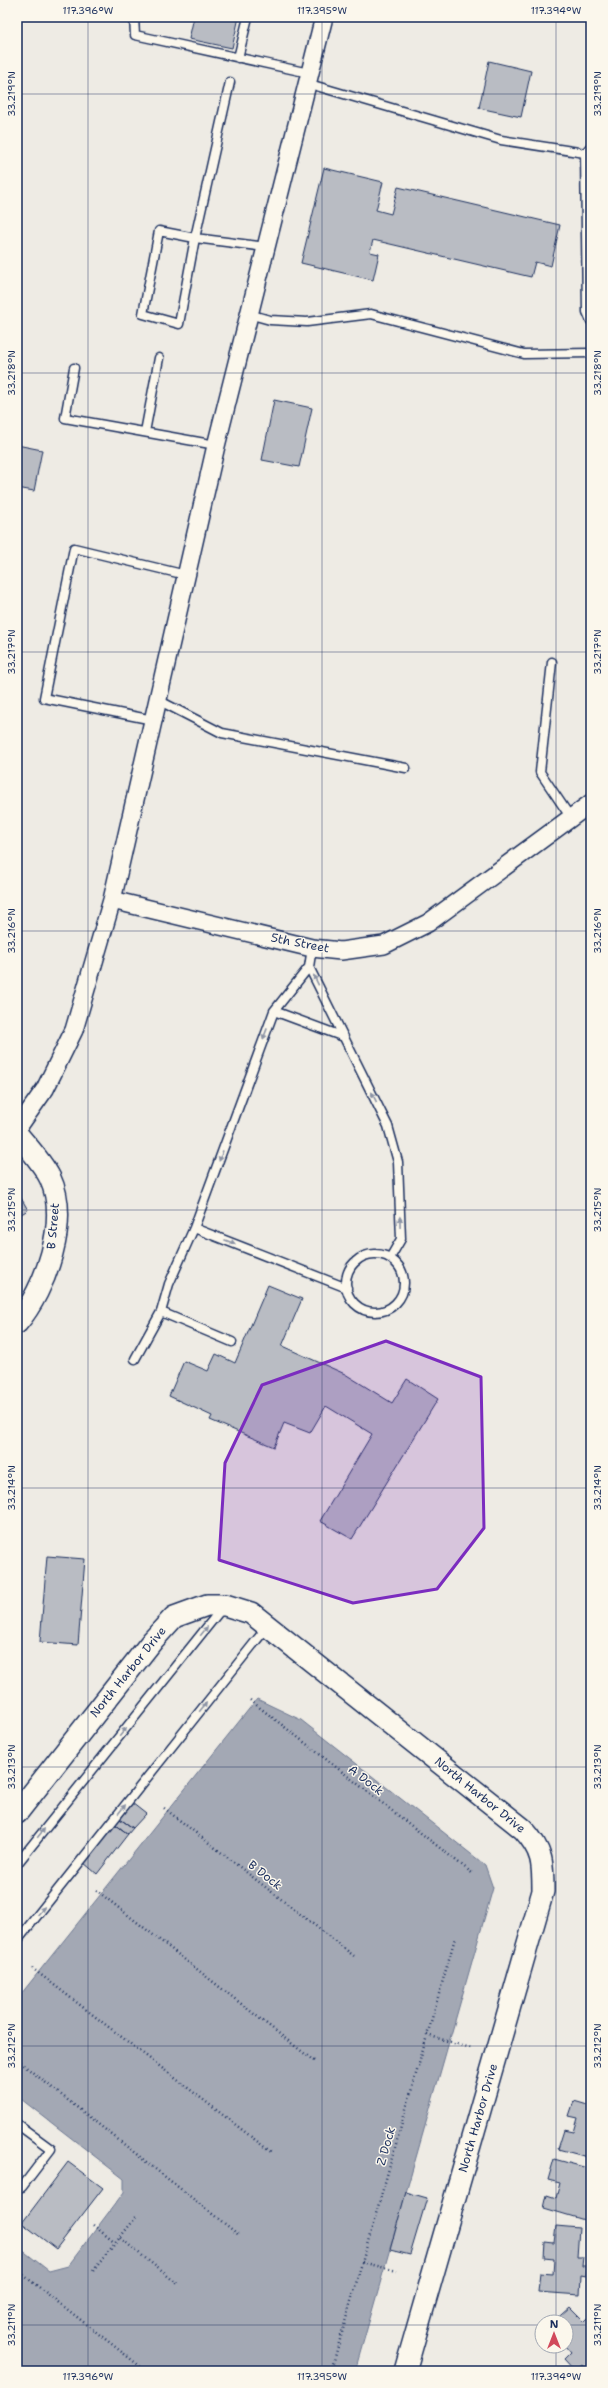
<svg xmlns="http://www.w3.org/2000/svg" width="608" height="2388" font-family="'Shantell Sans',sans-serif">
<rect width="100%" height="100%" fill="#eeebe4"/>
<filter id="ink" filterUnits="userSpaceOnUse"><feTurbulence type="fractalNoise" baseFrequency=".025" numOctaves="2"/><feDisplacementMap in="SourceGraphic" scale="8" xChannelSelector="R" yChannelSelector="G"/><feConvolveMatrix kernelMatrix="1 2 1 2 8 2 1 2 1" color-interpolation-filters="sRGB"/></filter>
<g filter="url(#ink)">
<path fill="#a3a8b4" stroke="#6d7892" d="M257,1699l44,21 184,145 8,23 -138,483h-338v-125l32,25 19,-5 56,-74v-13l-107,-83v-97z"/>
<path fill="#b9bcc3" stroke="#1b2f5e" d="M194,17h45l-7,31 -43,-9z
M489,61l42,10 -10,46 -42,-9z
M324,168l59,14 -7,28 15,4 7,-27 162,38 -9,41 -16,-4 -4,15 -158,-37 -3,12 9,2 -6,26 -72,-17z
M274,400l38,8 -13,59 -37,-7z
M17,445l25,5 -8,41 -17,-3z
M17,1191l11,19 -10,6 -1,-2z
M268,1285l34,14 -20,47 63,28 47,29 15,-24 31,20 -86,140 -32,-18 52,-87 -46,-28 -16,27 -26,-10 -10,24 -64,-27 2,-4 -43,-20 15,-35 24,10 8,-17 19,9z
M47,1556l38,3 -7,86 -38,-3z
M132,1803l14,11 -13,14 -13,-9z
M120,1819l13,9 -5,6 -13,-10z
M115,1824l13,10 -31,40 -13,-11z
M574,2101l17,5v52l-33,-9 6,-19 10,2 4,-14 -9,-2z
M554,2159l37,10 -2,30 2,1v22l-47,-14 3,-13 9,3 4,-15 -12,-3z
M68,2162l35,26 -47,61 -34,-26z
M406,2192l21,6 -17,57 -20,-5z
M556,2226l23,2 -2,29h6l-1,9h5l-1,10 -5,-1 -1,20 -42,-3 2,-19 13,1 1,-15 -10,-1 1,-16 9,1z
M570,2307l15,15 3,-3 3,3v49h-3l-6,-6 -7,6 -11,-12 7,-7 -5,-6v-24h-13z"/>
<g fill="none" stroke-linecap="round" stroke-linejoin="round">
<g stroke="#1b2f5e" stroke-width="11">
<path id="service" d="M134,17l1,18 174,38
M238,58l10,-41
M230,82l-35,156 -36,-7 -16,83 36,10 16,-86 71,9
M306,83l195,57 84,13
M591,146l-6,7 2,159 4,9
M249,314l21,6 37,2 64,-8 153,40 67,-1
M74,368l-9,50 151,27
M145,432l14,-74
M552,662l-12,110 31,46
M158,700l64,33 184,35
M153,720l-109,-22 30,-150 112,27
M309,967l79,159 10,36 3,77 -11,19
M274,1011l70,26
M194,1228l153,60
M346 1283a29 29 0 1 1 58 0a29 29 0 1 1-58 0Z
M161,1312l71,30
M135,1359l26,-47 8,-28 25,-56 80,-217 35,-44 3,-19
M17,1864l206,-257
M17,1941l250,-314
M17,2124l34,25 -29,38 -5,-4"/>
</g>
<g stroke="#1b2f5e" stroke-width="20">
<path id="minor" d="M112,900l200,48 29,3 43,-6 44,-22 163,-120
M17,1129l28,-40 29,-59 38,-130 103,-450 109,-433"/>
</g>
<g stroke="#1b2f5e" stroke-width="24">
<path id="tertiary" d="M17,1134c11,13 25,28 33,44 20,42 -4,111 -33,145
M17,1813l136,-173 21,-23 33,-12h18l26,8 272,216c20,22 20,34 20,62l-138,480"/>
</g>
<path stroke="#1b2f5e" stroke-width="2.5" stroke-dasharray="1 3" stroke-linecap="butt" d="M250,1700l222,173
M164,1808l190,148
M96,1890l218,171
M32,1968l239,184
M427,2035l44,13
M17,2060l222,175
M93,2225l21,17
M120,2238l59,47
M362,2262l35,9
M17,2270l129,101
M93,2271l44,-55
M331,2371l124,-433"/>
<use href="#service" stroke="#fbf7ec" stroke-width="8"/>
<use href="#minor" stroke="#fbf7ec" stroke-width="17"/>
<use href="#tertiary" stroke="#fbf7ec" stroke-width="21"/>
</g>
<defs><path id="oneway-solid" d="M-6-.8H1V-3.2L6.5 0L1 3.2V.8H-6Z"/></defs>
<g fill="#8b93a5">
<use href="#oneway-solid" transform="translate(316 980) rotate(-116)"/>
<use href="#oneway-solid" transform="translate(265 1034) rotate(111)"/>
<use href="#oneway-solid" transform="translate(374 1097) rotate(-116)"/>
<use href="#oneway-solid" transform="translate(221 1156) rotate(110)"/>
<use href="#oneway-solid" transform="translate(400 1222) rotate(-91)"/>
<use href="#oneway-solid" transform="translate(230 1242) rotate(21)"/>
<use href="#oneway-solid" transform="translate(204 1631) rotate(-51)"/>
<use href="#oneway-solid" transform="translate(203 1707) rotate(-51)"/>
<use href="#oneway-solid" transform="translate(123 1732) rotate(-51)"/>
<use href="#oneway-solid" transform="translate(122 1809) rotate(-51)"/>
<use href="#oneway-solid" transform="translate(41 1833) rotate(-51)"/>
<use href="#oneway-solid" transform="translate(41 1911) rotate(-51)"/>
</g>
</g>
<path fill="#7b2cbf" fill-opacity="0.2" stroke="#7b2cbf" stroke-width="3" stroke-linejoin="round" d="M386,1341l95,36 3,151 -47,61 -84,14 -134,-43 6,-97 37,-78z"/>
<path fill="none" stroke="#1b2f5e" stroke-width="1" stroke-opacity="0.45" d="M88,17v2354M322,17v2354M556,17v2305M17,94h574M17,373h574M17,652h574M17,931h574M17,1210h574M17,1488h574M17,1767h574M17,2046h574M17,2325h525M566,2325h25M556,2346v25"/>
<g text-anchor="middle" stroke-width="3" stroke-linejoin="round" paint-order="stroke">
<g font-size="12" fill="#1b2f5e" stroke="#fbf7ec">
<text transform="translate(300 943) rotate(11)" y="4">5th Street</text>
<text transform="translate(53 1226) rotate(-85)" y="4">B Street</text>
<text transform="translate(128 1672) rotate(-51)" y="4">North Harbor Drive</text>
<text transform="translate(366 1780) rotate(38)" y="4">A Dock</text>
<text transform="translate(480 1795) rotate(39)" y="4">North Harbor Drive</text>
<text transform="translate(265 1875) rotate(38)" y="4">B Dock</text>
<text transform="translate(478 2118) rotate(-74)" y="4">North Harbor Drive</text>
<text transform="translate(386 2146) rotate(-74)" y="4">Z Dock</text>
</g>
</g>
<rect width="608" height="2388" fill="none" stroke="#fbf7ec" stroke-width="44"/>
<g transform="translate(554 2334)"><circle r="19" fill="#fbf7ec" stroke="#a1a7b3"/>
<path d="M0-3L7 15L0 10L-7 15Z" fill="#d1495b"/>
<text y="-6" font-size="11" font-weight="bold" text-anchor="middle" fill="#1b2f5e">N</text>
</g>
<rect x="22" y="22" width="564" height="2344" fill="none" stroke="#1b2f5e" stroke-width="1.5"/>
<g font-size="10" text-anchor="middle" fill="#1b2f5e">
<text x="88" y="14">117.396°W</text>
<text x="322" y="14">117.395°W</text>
<text x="556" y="14">117.394°W</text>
<text transform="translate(11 94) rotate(-90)" y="4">33.219°N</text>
<text transform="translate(597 94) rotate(-90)" y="4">33.219°N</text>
<text transform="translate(11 373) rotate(-90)" y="4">33.218°N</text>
<text transform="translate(597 373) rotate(-90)" y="4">33.218°N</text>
<text transform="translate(11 652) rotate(-90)" y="4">33.217°N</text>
<text transform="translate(597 652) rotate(-90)" y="4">33.217°N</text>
<text transform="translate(11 931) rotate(-90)" y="4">33.216°N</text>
<text transform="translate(597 931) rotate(-90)" y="4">33.216°N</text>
<text transform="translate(11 1210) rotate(-90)" y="4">33.215°N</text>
<text transform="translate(597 1210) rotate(-90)" y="4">33.215°N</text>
<text transform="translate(11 1488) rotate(-90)" y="4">33.214°N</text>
<text transform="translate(597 1488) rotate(-90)" y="4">33.214°N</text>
<text transform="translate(11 1767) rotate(-90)" y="4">33.213°N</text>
<text transform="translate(597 1767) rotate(-90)" y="4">33.213°N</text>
<text transform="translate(11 2046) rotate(-90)" y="4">33.212°N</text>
<text transform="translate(597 2046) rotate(-90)" y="4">33.212°N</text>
<text transform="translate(11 2325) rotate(-90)" y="4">33.211°N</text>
<text transform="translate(597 2325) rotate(-90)" y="4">33.211°N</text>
<text x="88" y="2380">117.396°W</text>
<text x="322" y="2380">117.395°W</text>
<text x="556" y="2380">117.394°W</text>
</g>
</svg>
